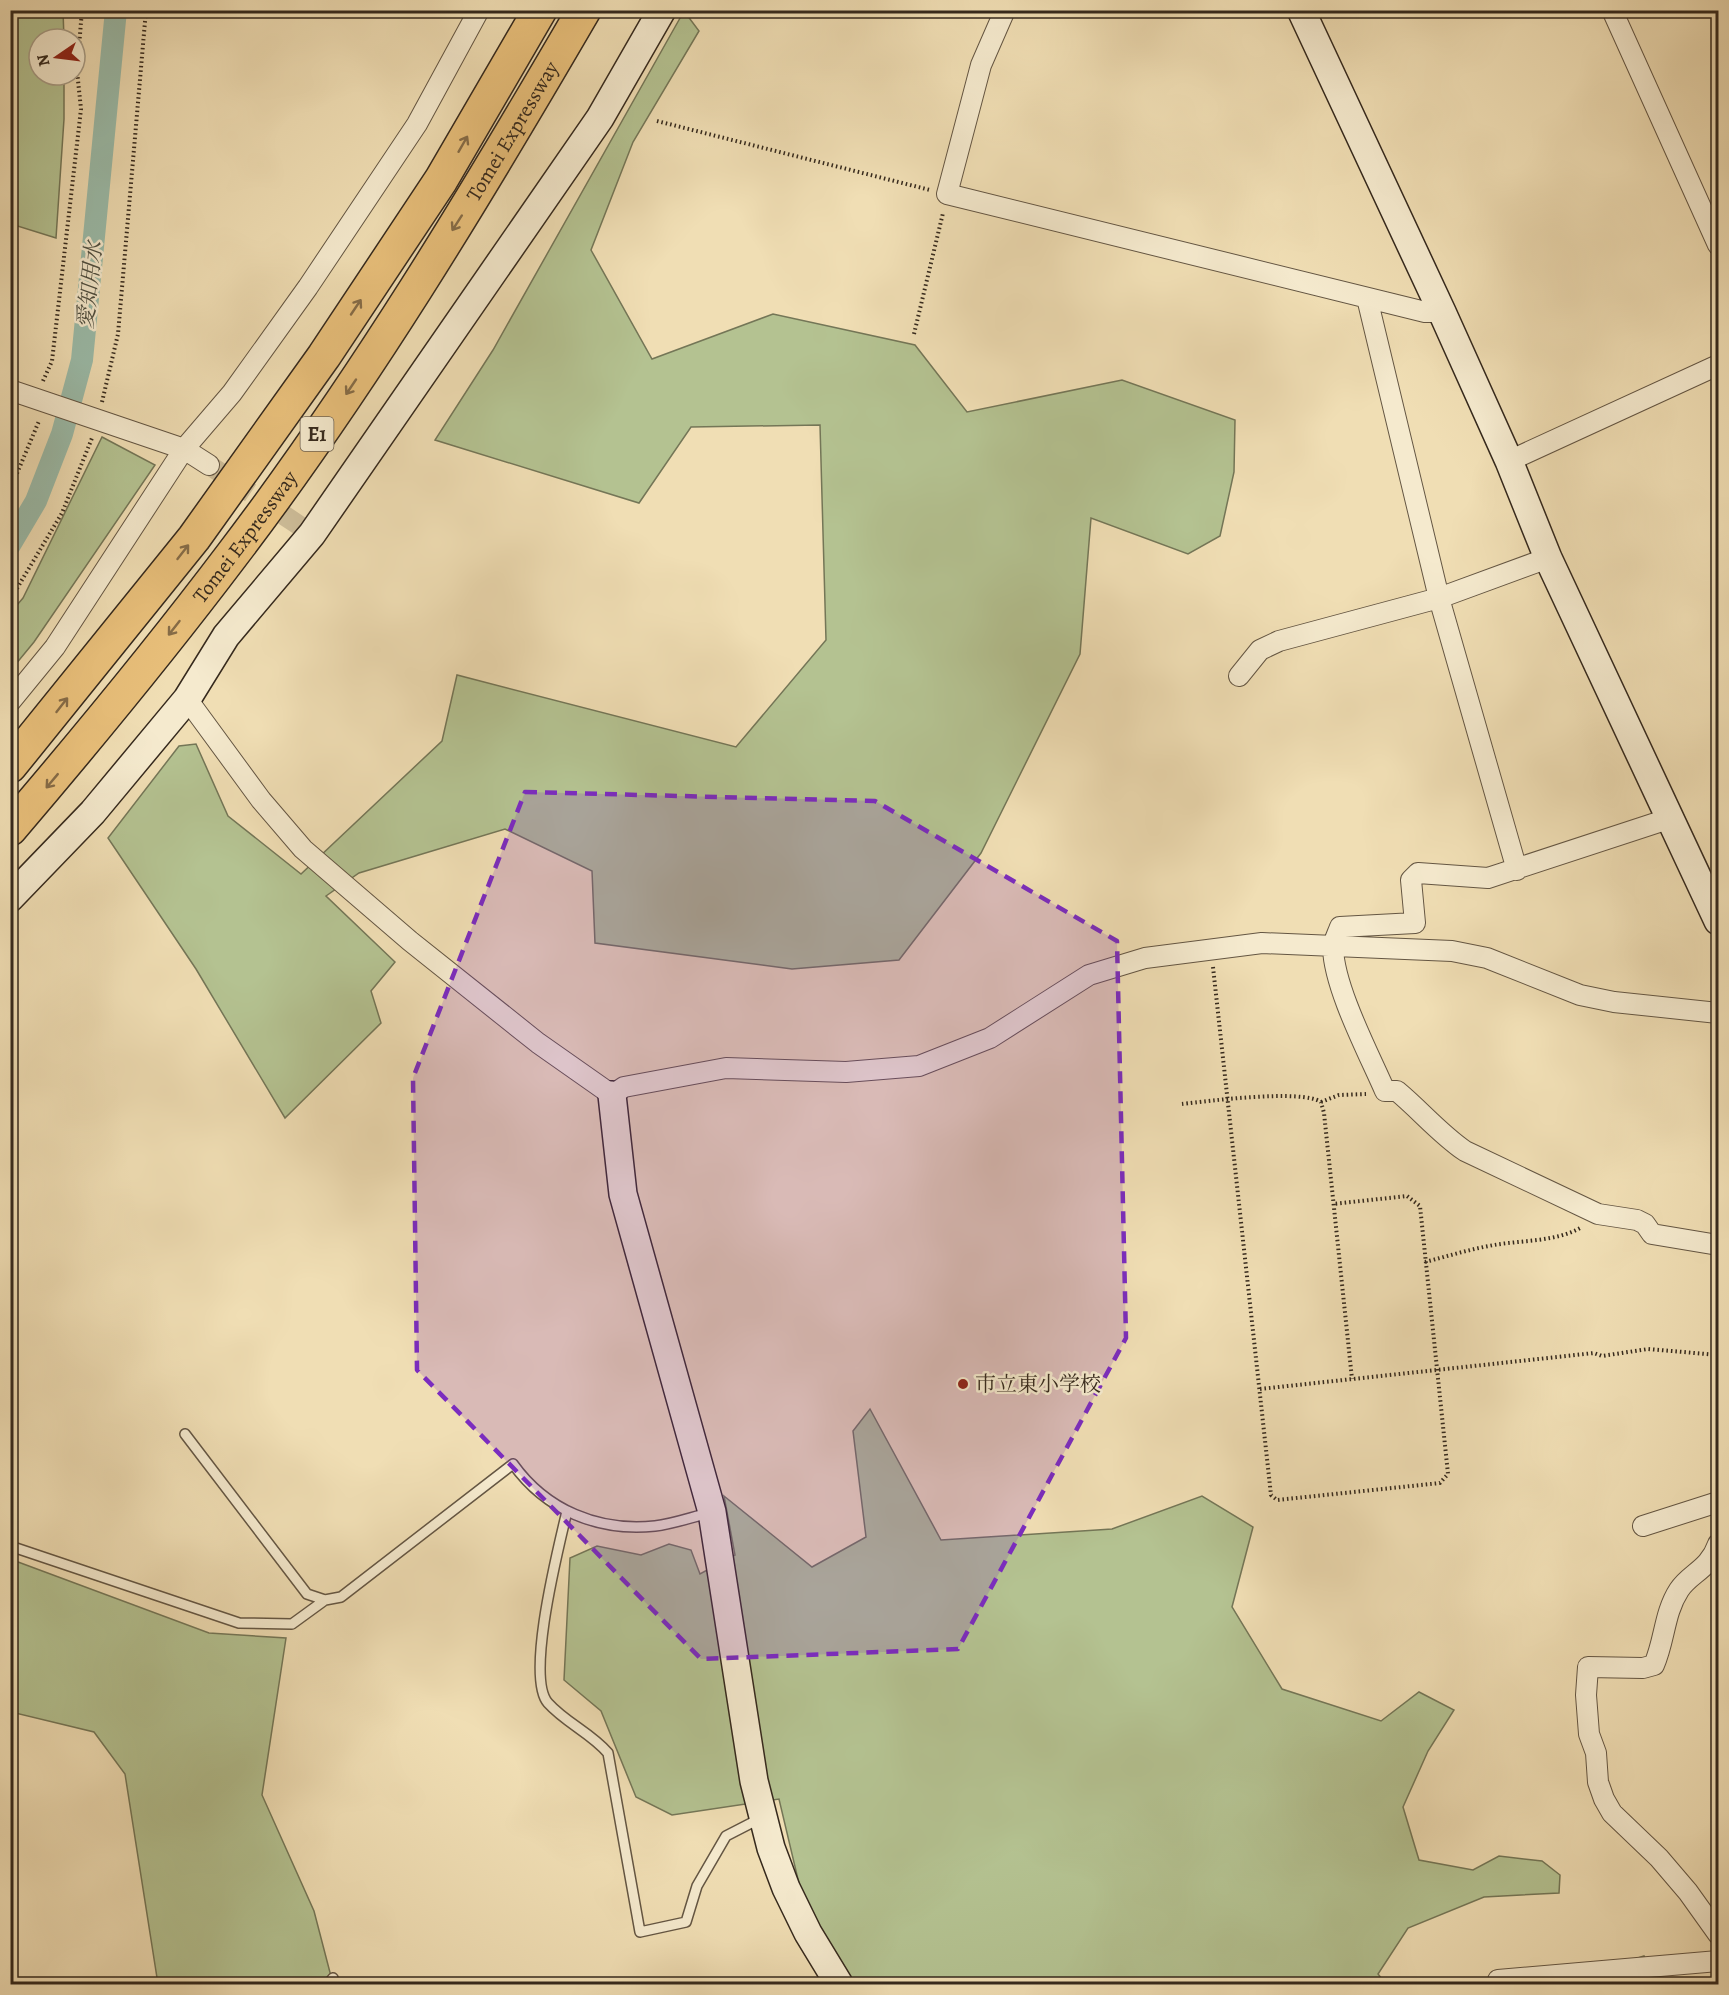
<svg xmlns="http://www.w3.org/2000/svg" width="1729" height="1995" font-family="Alegreya,'Noto Serif JP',serif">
<rect width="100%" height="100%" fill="#f0deb4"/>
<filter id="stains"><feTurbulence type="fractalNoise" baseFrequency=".00333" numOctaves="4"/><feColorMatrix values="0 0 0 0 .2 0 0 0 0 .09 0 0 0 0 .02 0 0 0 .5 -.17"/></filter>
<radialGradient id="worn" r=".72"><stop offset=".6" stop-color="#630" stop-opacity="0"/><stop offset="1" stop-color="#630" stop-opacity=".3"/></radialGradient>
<path fill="#b4c291" stroke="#747657" stroke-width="1.5" d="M11,10l52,1 1,28h-25v36h25v44l-8,119 -45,-14z
M684,11l15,20 -66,111 -42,108 61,109 121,-45 142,31 52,67 155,-32 113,40 -1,52 -14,64 -32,18 -97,-36 -11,136 -99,199 -82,107 -107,9 -197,-26 -3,-72 -87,-42 -146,44 -33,23 69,66 -24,29 10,32 -96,95 -89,-149 -88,-131 71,-92 17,-2 32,72 73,58 141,-133 15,-66 279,72 90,-107 -6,-215 -129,2 -52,76 -204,-63 58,-90z
M102,437l53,28 -121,177 -23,28v-58l12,-14z
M870,1409l71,131 171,-11 90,-33 51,31 -21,80 50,82 99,32 38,-29 35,18 -26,41 -25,56 16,53 54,10 26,-14 43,5 18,14 -1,18 -75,4 -76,31 -30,46 8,10h-549l-36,-92 -22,-93 -107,16 -36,-18 -35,-86 -37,-31 6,-122 27,-12 44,9 28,-11 22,6 9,24 35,-19 -11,-59 88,71 54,-30 -13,-106z
M10,1559l199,74 77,5 -24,157 52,116 19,73h-175l-33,-210 -31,-42 -83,-20z
M1644,1956l17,28h-101z"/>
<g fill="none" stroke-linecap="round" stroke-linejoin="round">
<path stroke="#9bbcaa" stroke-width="22" d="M10,545l26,-44 26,-67 20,-74 34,-350"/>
<path stroke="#cbba96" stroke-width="20" stroke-dasharray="20 10" stroke-linecap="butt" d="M209,465l103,69"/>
<g stroke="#645643" stroke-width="12">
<path id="lane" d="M185,1434l122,160 18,6 16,-3 172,-133c33,46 85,68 142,62 18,-2 37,-9 54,-13
M567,1511c-8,35 -42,166 -19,192 18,20 43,30 60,50l32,179 46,-10 11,-36 29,-50 35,-18
M10,1546l229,77 53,1 33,-24
M328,1984l5,-6"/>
</g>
<g stroke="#645643" stroke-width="22">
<path id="street" d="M1005,10l-24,55 -34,129 478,118h17
M1612,10l106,235
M1367,298l72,300 78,272
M10,390l174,59 25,16
M1509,461l209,-96
M1239,676l21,-26 19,-9 160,-43 109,-40
M187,699l74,101 42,49 107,92 128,102 74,52 12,-8 102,-19 120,4 73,-6 71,-28 99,-63 56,-17 117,-15 190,8 35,7 93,37 34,7 104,11
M10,702l45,-55 129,-198 48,-56 76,-106 109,-163 62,-114
M1668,819l-180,59 -70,-5 -7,7 4,43 -75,4c-2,6 -7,15 -7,21 1,40 36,106 52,143h12c23,19 43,43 68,60l133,63 39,6 8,4 7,10 66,11
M1643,1526l75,-24
M1718,1544c-9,26 -28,29 -39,46 -15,23 -14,50 -25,75l-11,3 -55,-1 -2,28 3,39 7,19 2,29 6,17 8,14 47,45 29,34 30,42
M1498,1980l220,-19"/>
</g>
<g stroke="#35291d" stroke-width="30">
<path id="secondary" d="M1301,10l141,302 67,149 39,97 170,363
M10,898l83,-86 94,-113 39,-63 86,-102 288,-416 62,-108
M612,1095l11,99 89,318 42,269 17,67 15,40 22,45 31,51"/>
</g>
<g stroke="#35291d" stroke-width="36">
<g id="highway">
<path d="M10,766l184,-228 130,-182 117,-176 99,-170"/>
<path id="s1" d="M10,829c76,-89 151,-180 222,-274 131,-172 243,-358 352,-545"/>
</g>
</g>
<path stroke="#35291d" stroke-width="4" stroke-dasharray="1.5 3" stroke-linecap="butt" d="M657,121l273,69
M914,334l29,-121
M43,381l9,-20 29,-252 -4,-38 5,-61
M102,402l16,-68 28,-324
M10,490l29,-69
M10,600l52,-87 30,-75
M1213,967l58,528 6,5 163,-17 8,-9 -28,-268 -13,-10 -74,8
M1321,1102l18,-7 27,-1
M1182,1104c26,-3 120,-15 139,-2l3,11 28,266
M1425,1262c23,-6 46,-13 69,-17 29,-5 62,-3 88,-18
M1260,1389l334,-36 8,3 46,-7 70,6"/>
<use href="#lane" stroke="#f5eace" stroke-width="9"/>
<use href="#street" stroke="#f5eace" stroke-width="20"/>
<use href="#secondary" stroke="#f5eace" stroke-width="27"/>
<use href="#highway" stroke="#e8bf7a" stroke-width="33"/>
</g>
<defs><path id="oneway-shaft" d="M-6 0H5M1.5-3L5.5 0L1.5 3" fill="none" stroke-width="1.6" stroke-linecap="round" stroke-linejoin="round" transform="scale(1.5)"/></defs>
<g stroke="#866c47">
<use href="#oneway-shaft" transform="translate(463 144) rotate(-60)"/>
<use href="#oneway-shaft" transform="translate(457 223) rotate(123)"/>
<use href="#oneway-shaft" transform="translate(356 307) rotate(-56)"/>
<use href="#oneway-shaft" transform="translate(351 387) rotate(124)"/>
<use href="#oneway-shaft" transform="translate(183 552) rotate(-52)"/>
<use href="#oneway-shaft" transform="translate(174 628) rotate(128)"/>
<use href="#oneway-shaft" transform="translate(62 705) rotate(-52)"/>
<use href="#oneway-shaft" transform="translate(52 781) rotate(130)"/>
</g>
<path fill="#7b2cbf" fill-opacity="0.2" stroke="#7b2cbf" stroke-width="4.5" stroke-dasharray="12 8" stroke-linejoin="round" d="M525,792l350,9 242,140 9,397 -168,311 -257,10 -284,-289 -4,-292z"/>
<circle fill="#8f2418" stroke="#f5eace" stroke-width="2" cx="963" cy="1384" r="6"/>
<g text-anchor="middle" stroke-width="5" stroke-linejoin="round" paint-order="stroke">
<rect fill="#f5eace" stroke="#6f6352" stroke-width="1.5" x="300.5" y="417" width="33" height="34" rx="4.5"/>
<g font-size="20" font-weight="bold" fill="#35291d">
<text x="317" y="441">E1</text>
</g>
<g font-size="21" fill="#35291d" stroke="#f5eace">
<text dy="7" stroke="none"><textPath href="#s1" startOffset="861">Tomei Expressway</textPath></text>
<text dy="7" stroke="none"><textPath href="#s1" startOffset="375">Tomei Expressway</textPath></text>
</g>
<g font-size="21" fill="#35291d" stroke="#f5eace" text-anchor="start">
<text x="975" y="1391">市立東小学校</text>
</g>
<g font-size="22" font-style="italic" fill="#4e4e40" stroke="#f5eace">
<text transform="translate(89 285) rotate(-84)" y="8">愛知用水</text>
</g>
</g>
<rect width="1729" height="1995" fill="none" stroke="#f0deb4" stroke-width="36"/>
<rect x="12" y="12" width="1705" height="1971" fill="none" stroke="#35291d" stroke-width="3"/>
<rect x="18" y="18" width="1693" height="1959" fill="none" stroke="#35291d" stroke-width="1.5"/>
<g transform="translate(57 57) rotate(256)"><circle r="28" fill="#f5eace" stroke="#a89d87" stroke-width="1.5"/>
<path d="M0-4.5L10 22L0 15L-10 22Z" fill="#8f2418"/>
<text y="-9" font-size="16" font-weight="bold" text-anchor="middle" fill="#35291d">N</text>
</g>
<rect width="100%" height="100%" filter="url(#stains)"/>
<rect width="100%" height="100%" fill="url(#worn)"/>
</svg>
